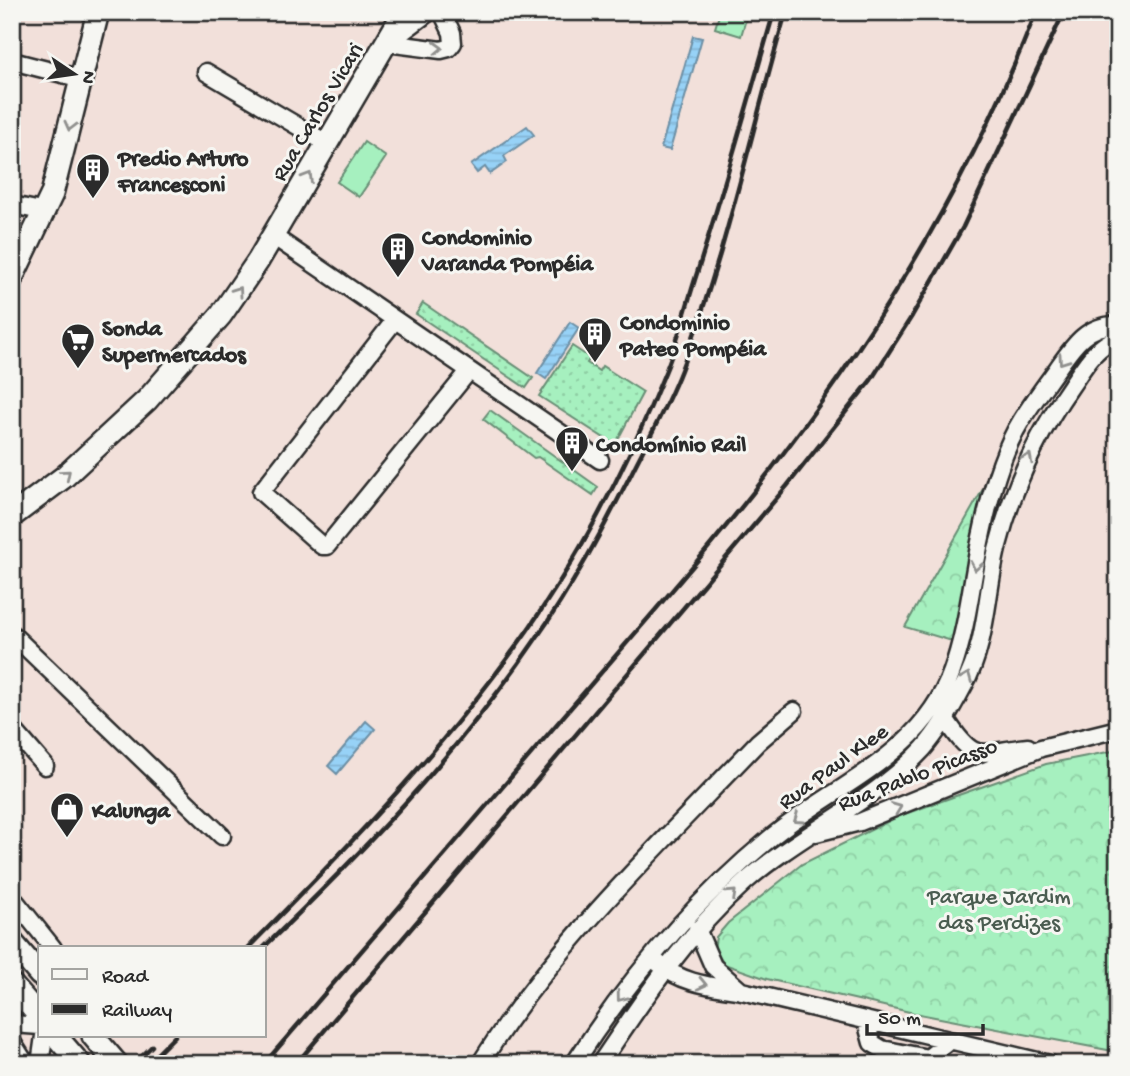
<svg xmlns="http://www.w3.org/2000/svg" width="1130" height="1076" font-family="'Gochi Hand',sans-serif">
<defs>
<pattern id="forest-crowns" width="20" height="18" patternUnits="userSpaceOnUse" patternTransform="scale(1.75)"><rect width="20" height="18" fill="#a6f0bf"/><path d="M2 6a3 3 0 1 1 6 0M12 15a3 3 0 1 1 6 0" fill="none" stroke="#8fcea4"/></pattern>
<pattern id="garden-dots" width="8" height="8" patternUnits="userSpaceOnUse" patternTransform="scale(1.75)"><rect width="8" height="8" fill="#a6f0bf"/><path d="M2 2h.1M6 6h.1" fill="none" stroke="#8fcea4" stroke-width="1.8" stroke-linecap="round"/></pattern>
<pattern id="water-rules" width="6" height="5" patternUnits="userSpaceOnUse" patternTransform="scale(1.75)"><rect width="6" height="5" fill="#97d2f7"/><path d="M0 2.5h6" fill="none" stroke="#82b4d4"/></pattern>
</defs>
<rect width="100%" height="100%" fill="#f2e0da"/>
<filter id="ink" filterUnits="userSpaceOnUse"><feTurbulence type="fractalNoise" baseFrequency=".0143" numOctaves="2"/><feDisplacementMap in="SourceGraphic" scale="14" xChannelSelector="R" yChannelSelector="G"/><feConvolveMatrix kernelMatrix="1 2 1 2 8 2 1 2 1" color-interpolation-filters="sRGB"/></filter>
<g filter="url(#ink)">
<path fill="url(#forest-crowns)" stroke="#688e75" stroke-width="2" d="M996,466l-44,175 -47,-14z
M1118,750v302l-204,-39 -147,-34 -43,-15 -10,-15 2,-12 12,-14 74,-59 97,-48 147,-52z"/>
<path fill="url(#garden-dots)" stroke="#688e75" stroke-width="2" d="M423,303l110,75 -7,10 -110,-74z
M572,346l18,12 -3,5 12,8 3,-5 41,26 -28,53 -76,-49z
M490,410l108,77 -5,8 -55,-38 -4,1 -51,-39z"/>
<path fill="#a6f0bf" stroke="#688e75" stroke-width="2" d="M720,12h28l-7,24 -26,-8z
M364,142l22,15 -27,40 -22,-15z"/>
<path fill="url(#water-rules)" stroke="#6c8fa5" stroke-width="2" d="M693,36l9,2 -32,112 -9,-2z
M527,126l7,9 -30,21 3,6 -17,12 -5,-7 -8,6 -6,-8z
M570,322l9,6 -33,51 -9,-6z
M366,721l9,8 -38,45 -9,-8z"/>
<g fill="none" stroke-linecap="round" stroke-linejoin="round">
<g stroke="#2b2b2b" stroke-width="21">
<path id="minor" d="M389,42l40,-30
M387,43l54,7 8,-2 4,-5 -1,-10 -10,-21
M12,61l70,18
M206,72l122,72
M12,205l34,7
M273,236l327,224
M395,320l-134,172 61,54h5l142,-175
M12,634l210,202
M945,718c31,48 34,34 83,29
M12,728l33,38
M816,833l44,-11 181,-74 77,-19
M12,897l41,51
M697,929l16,37 27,24
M658,963c24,21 54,23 84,28l308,73
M866,1021l6,22 10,6 46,9 21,-17
M12,1024l28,2
M12,1042l14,22
M40,1064l4,-28
M480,1064c75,-121 181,-220 278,-322l36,-31
M574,1064c54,-84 117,-160 194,-224 64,-54 154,-84 184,-169 15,-41 19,-87 28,-129 8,-39 20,-87 41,-121 11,-18 24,-35 36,-52 16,-23 30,-45 61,-44
M600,1064c44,-66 86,-129 145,-182 54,-48 129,-80 178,-133 16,-18 29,-41 40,-62 24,-42 23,-93 34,-138 15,-59 39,-113 74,-163 13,-19 24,-40 47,-48"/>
</g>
<g stroke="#2b2b2b" stroke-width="26">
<path id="major" d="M12,278l40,-84 46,-182
M12,516l52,-39 83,-77 74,-85 37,-54 146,-249
M12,942l28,33
M12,985l28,32
M56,1036l24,28
M93,1036l24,28"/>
</g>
<use href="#minor" stroke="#f6f6f2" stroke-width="16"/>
<use href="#major" stroke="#f6f6f2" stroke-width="21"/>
<path stroke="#2b2b2b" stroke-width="4.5" d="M248,948c86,-87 172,-175 246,-272 71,-92 129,-199 172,-306 13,-32 21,-67 32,-100 27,-85 51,-172 76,-258
M263,948c98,-94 195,-195 272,-308 37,-52 67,-109 96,-166 17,-34 36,-68 50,-104 45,-116 70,-239 105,-358
M134,1064l18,-18
M147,1064l28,-28
M264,1064c108,-125 216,-250 323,-375 67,-78 136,-155 198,-238 103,-135 189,-280 251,-439
M296,1064l491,-578 84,-106 41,-64 51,-89 101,-215"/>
</g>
<defs><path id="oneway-chevron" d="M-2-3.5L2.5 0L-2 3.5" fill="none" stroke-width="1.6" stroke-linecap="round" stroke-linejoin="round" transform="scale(1.75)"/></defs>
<g stroke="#90908e">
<use href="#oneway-chevron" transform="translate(438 48) rotate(-2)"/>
<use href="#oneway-chevron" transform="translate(70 126) rotate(104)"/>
<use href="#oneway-chevron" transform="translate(308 177) rotate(-59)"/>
<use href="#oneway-chevron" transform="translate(238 291) rotate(-55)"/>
<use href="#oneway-chevron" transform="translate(1063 360) rotate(125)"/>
<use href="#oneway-chevron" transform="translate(1028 458) rotate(-63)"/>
<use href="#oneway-chevron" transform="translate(66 474) rotate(-40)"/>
<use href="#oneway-chevron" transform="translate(976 566) rotate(100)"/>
<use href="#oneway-chevron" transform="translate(967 677) rotate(-68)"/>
<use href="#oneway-chevron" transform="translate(897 808) rotate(-21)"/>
<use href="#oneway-chevron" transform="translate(798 819) rotate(145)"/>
<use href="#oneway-chevron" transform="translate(732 894) rotate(-43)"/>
<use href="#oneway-chevron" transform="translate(702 984) rotate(13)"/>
<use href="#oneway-chevron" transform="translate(621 997) rotate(127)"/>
</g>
</g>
<defs>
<g id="building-pin" transform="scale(1.75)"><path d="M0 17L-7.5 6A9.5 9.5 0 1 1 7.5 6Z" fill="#2b2b2b" stroke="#f6f6f2"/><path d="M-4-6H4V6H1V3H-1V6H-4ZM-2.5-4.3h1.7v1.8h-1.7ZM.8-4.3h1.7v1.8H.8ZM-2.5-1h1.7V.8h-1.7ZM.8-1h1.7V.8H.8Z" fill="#fff"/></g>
<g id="supermarket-pin" transform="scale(1.75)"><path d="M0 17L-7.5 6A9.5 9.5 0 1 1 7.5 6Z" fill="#2b2b2b" stroke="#f6f6f2"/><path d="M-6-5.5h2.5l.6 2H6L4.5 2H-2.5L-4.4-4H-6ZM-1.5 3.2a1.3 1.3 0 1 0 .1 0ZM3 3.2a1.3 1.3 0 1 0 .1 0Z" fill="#fff"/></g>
<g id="shop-pin" transform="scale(1.75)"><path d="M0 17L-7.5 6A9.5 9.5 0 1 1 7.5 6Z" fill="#2b2b2b" stroke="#f6f6f2"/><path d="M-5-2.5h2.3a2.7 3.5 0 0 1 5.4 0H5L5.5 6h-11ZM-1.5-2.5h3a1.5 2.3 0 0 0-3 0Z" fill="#fff"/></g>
</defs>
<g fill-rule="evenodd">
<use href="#building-pin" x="93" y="170"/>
<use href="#building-pin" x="398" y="249"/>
<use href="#building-pin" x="595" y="334"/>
<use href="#supermarket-pin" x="78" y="340"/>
<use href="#building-pin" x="572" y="443"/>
<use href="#shop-pin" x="67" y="809"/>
</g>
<g text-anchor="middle" stroke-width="6" stroke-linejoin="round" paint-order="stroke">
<g font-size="23" fill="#2b2b2b" stroke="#f6f6f2">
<text transform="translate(316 111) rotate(-59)" y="8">Rua Carlos Vicari</text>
<text transform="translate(832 765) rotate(-36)" y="8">Rua Paul Klee</text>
<text transform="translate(917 773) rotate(-21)" y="8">Rua Pablo Picasso</text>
</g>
<g font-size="23" font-weight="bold" fill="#2b2b2b" stroke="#f6f6f2" text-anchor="start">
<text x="118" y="165">Predio Arturo<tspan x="118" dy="26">Francesconi</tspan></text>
<text x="422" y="244">Condominio<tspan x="422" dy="26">Varanda Pompéia</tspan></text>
<text x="620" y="329">Condominio<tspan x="620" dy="26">Pateo Pompéia</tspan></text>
<text x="102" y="335">Sonda<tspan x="102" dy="26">Supermercados</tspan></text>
<text x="596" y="451">Condomínio Rail</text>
<text x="92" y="817">Kalunga</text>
</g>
<g font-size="23" fill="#4a5c50" stroke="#f6f6f2">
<text x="999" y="903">Parque Jardim<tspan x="999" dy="26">das Perdizes</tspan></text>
</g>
</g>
<rect width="1130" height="1076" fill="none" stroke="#f6f6f2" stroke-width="42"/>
<rect x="21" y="21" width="1088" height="1034" fill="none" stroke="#2b2b2b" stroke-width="2.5" filter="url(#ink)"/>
<rect x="38" y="946" width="228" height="91" fill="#f6f6f2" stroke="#a5a5a2" stroke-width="2"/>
<rect x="52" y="969" width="35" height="10" fill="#f6f6f2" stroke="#a5a5a2" stroke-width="2"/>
<text x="102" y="982" font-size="21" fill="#2b2b2b">Road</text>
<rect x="52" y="1004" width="35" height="10" fill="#2b2b2b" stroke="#a5a5a2" stroke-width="2"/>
<text x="102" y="1016" font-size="21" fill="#2b2b2b">Railway</text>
<g transform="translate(74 74) rotate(103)" stroke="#f6f6f2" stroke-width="5" paint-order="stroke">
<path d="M0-5L12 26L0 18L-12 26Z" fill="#2b2b2b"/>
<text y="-10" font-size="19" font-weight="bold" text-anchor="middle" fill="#2b2b2b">N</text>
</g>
<path d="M867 1024v10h116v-10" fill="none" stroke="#2b2b2b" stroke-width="3.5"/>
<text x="878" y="1024" font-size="21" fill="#2b2b2b" stroke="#f6f6f2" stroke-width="5" paint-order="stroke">50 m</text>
</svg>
